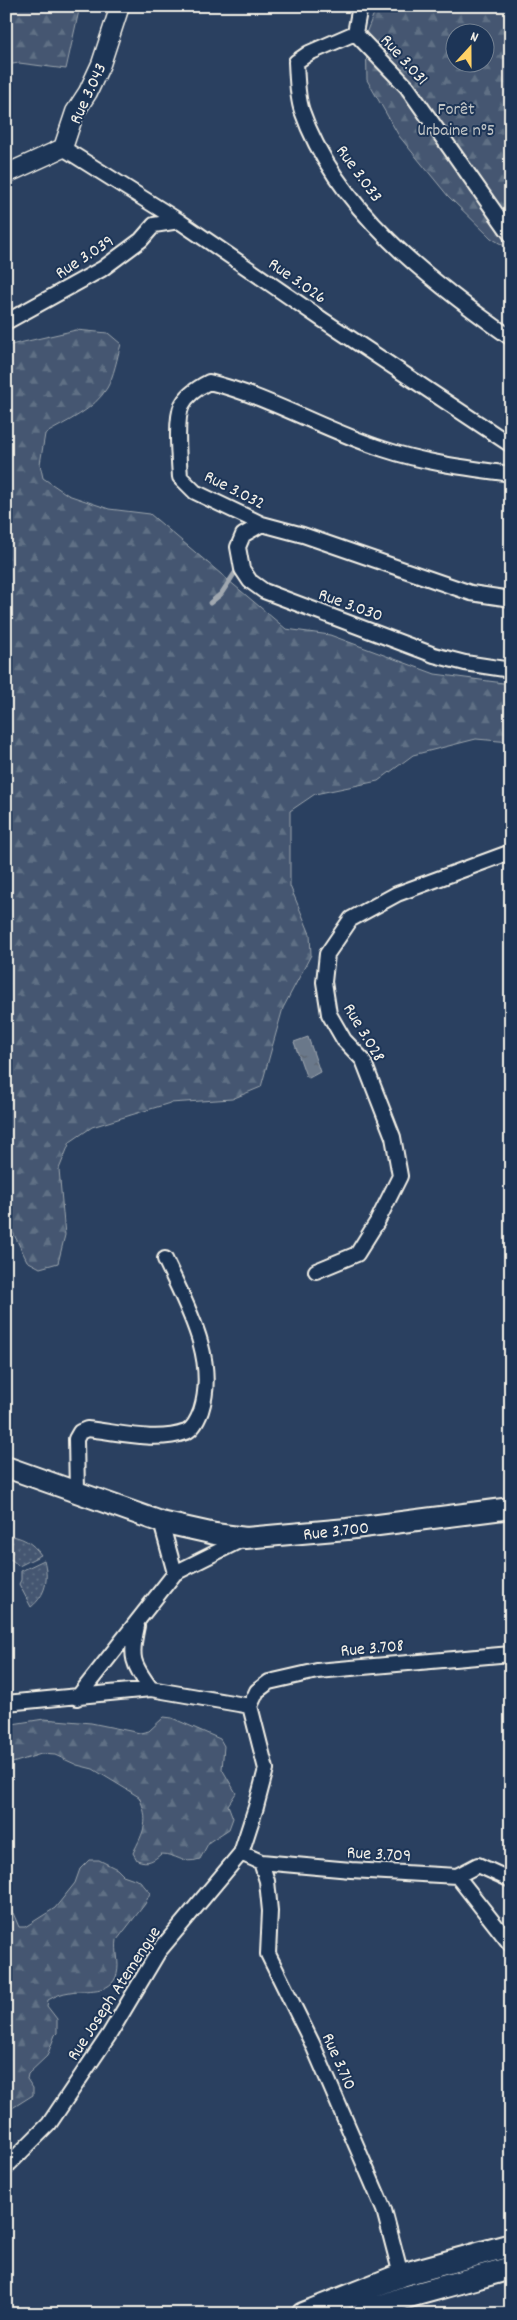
<svg xmlns="http://www.w3.org/2000/svg" width="517" height="2320" font-family="Dekko,sans-serif">
<defs>
<pattern id="grass-dots" width="8" height="8" patternUnits="userSpaceOnUse" patternTransform="scale(1.25)"><rect width="8" height="8" fill="#445771"/><path d="M2 2h.1M6 6h.1" fill="none" stroke="#607085" stroke-width="1.8" stroke-linecap="round"/></pattern>
<pattern id="forest-firs" width="22" height="20" patternUnits="userSpaceOnUse" patternTransform="scale(1.25)"><rect width="22" height="20" fill="#445771"/><path d="M5 1l3.5 6h-7zM16 11l3.5 6h-7z" fill="#607085"/></pattern>
<pattern id="water-ripples" width="26" height="14" patternUnits="userSpaceOnUse" patternTransform="scale(1.25)"><rect width="26" height="14" fill="#6a788a"/><path d="M2 4q2-2 4 0t4 0M15 11q2-2 4 0t4 0" fill="none" stroke="#5b626b"/></pattern>
</defs>
<rect width="100%" height="100%" fill="#2a4060"/>
<filter id="ink" filterUnits="userSpaceOnUse"><feTurbulence type="fractalNoise" baseFrequency=".02" numOctaves="2"/><feDisplacementMap in="SourceGraphic" scale="10" xChannelSelector="R" yChannelSelector="G"/><feConvolveMatrix kernelMatrix="1 2 1 2 8 2 1 2 1" color-interpolation-filters="sRGB"/></filter>
<g filter="url(#ink)">
<path fill="url(#grass-dots)" stroke="#9ca4ac" d="M6,1535c16,2 26,7 35,20l-22,11 -7,-6 -6,-1z
M44,1560c5,19 2,35 -13,47l-12,-23 2,-4v-9z"/>
<path fill="url(#forest-firs)" stroke="#9ca4ac" fill-rule="evenodd" d="M6,6h74l-14,63 -47,-6 -13,2z
M377,6h134v244l-20,-12 -43,-42 -49,-60 -32,-56 -1,-47zM454,32h30v30h-30z
M76,330l32,3 13,11c-4,14 -7,32 -14,44 -13,22 -40,33 -62,46l-5,30 3,14 25,17 41,14 41,5 136,115 44,6 105,39 76,10v58l-35,-3 -63,16 -35,26 -63,13 -25,17v75l20,48 1,21 -28,53 -22,79 -29,12 -62,4 -78,24 -22,15 -11,27 6,66 -7,28 -18,5 -13,-7 -21,-43v-872z
M164,1717l8,1 48,21 4,7 -2,23 14,24 -8,12 5,13 -4,11 -20,13 -9,17c-18,6 -23,-5 -39,-5 -8,7 -13,10 -24,6l-4,-7c11,-22 17,-32 6,-56l-46,-28 -16,-4 -22,-10 -14,-1 -35,11v-40l38,-6 47,4 49,10 9,-2z
M89,1860h10l18,9 6,6 17,6 10,12 -5,11 -28,36c-2,11 3,23 0,34 -6,21 -31,15 -47,18 -8,1 -15,4 -22,8l-1,6 10,13v14l-2,2 -8,21 -19,18 -1,5 6,9v7l-27,17v-202l7,3 6,14h6l30,-19 20,-25 5,-14z"/>
<path fill="url(#water-ripples)" stroke="#a1a8b0" d="M308,1037l12,35 -11,6 -3,-2 -12,-34z"/>
<g fill="none" stroke-linecap="round" stroke-linejoin="round">
<path stroke="#a1a8b0" stroke-width="5" d="M210,603l11,-9 17,-26"/>
<g stroke="#f4f1e8" stroke-width="18">
<path id="minor" d="M360,6l-5,27 -46,20 -13,9c1,16 1,35 6,49 34,98 128,170 209,227
M355,33l52,54 104,148
M63,148l116,73 144,99 188,125
M6,322l96,-53 39,-29 13,-15 25,-4
M511,474c-44,-6 -86,-11 -128,-25 -59,-19 -113,-52 -174,-67 -10,5 -22,13 -27,23 -7,15 -3,55 -2,72l15,15 67,32 41,11 168,58 40,6
M262,524l-19,11 -5,12 4,22 8,12 14,10 170,64 31,8 46,7
M316,1271l41,-17 20,-32 23,-46 -7,-39 -30,-77 -19,-20 -15,-26 -5,-32 3,-28 24,-35 46,-25 114,-42
M77,1492l-1,-53 4,-7 7,-3c31,3 69,14 99,3 7,-3 12,-13 15,-21 17,-53 -15,-106 -36,-152
M161,1522l14,51
M137,1626c-7,32 -5,37 14,63
M77,1698l98,-125 70,-35
M6,1703l145,-14 99,17 16,63 -10,38 -15,46 -82,98 -50,84 -60,89 -43,43
M250,1706l7,-15 12,-9 48,-11 194,-17
M241,1853l20,9 90,8 106,6 21,-11 33,15
M261,1862l6,19 3,30 -2,43 44,89 72,167 17,65
M457,1876l54,69"/>
</g>
<g stroke="#f4f1e8" stroke-width="21">
<path id="tertiary" d="M6,174l57,-26 12,-36 13,-20 13,-28 19,-58"/>
</g>
<g stroke="#f4f1e8" stroke-width="24">
<path id="secondary" d="M6,1467l155,55 54,12 31,4 101,-9 164,-21"/>
</g>
<g stroke="#f4f1e8" stroke-width="26">
<path id="primary" d="M303,2314l98,-39 110,-30
M362,2314l44,-17 105,-29"/>
</g>
<use href="#minor" stroke="#1d3557" stroke-width="14"/>
<use href="#tertiary" stroke="#1d3557" stroke-width="18"/>
<use href="#secondary" stroke="#1d3557" stroke-width="20"/>
<use href="#primary" stroke="#1d3557" stroke-width="22"/>
</g>
</g>
<g text-anchor="middle" stroke-width="4" stroke-linejoin="round" paint-order="stroke">
<g font-size="18" fill="#f4f1e8" stroke="#1d3557">
<text transform="translate(405 59) rotate(48)" y="6">Rue 3.031</text>
<text transform="translate(87 93) rotate(-65)" y="6">Rue 3.043</text>
<text transform="translate(360 173) rotate(54)" y="6">Rue 3.033</text>
<text transform="translate(84 256) rotate(-33)" y="6">Rue 3.039</text>
<text transform="translate(298 280) rotate(35)" y="6">Rue 3.026</text>
<text transform="translate(235 489) rotate(27)" y="6">Rue 3.032</text>
<text transform="translate(351 604) rotate(20)" y="6">Rue 3.030</text>
<text transform="translate(365 1032) rotate(59)" y="6">Rue 3.028</text>
<text transform="translate(336 1530) rotate(-6)" y="6">Rue 3.700</text>
<text transform="translate(372 1647) rotate(-5)" y="6">Rue 3.708</text>
<text transform="translate(379 1853) rotate(3)" y="6">Rue 3.709</text>
<text transform="translate(113 1993) rotate(-57)" y="6">Rue Joseph Atemengue</text>
<text transform="translate(340 2061) rotate(66)" y="6">Rue 3.710</text>
</g>
<g font-size="18" fill="#bfc3c4" stroke="#1d3557">
<text x="456" y="114">Forêt<tspan x="456" dy="21">Urbaine n°5</tspan></text>
</g>
</g>
<rect width="517" height="2320" fill="none" stroke="#1d3557" stroke-width="25"/>
<rect x="12" y="12" width="492" height="2295" fill="none" stroke="#f4f1e8" stroke-width="2" filter="url(#ink)"/>
<g transform="translate(470 48) rotate(21)"><circle r="24" fill="#1d3557" stroke="#738091"/>
<path d="M0-4L9 19L0 12L-9 19Z" fill="#ffd166"/>
<text y="-8" font-size="14" font-weight="bold" text-anchor="middle" fill="#f4f1e8">N</text>
</g>
</svg>
